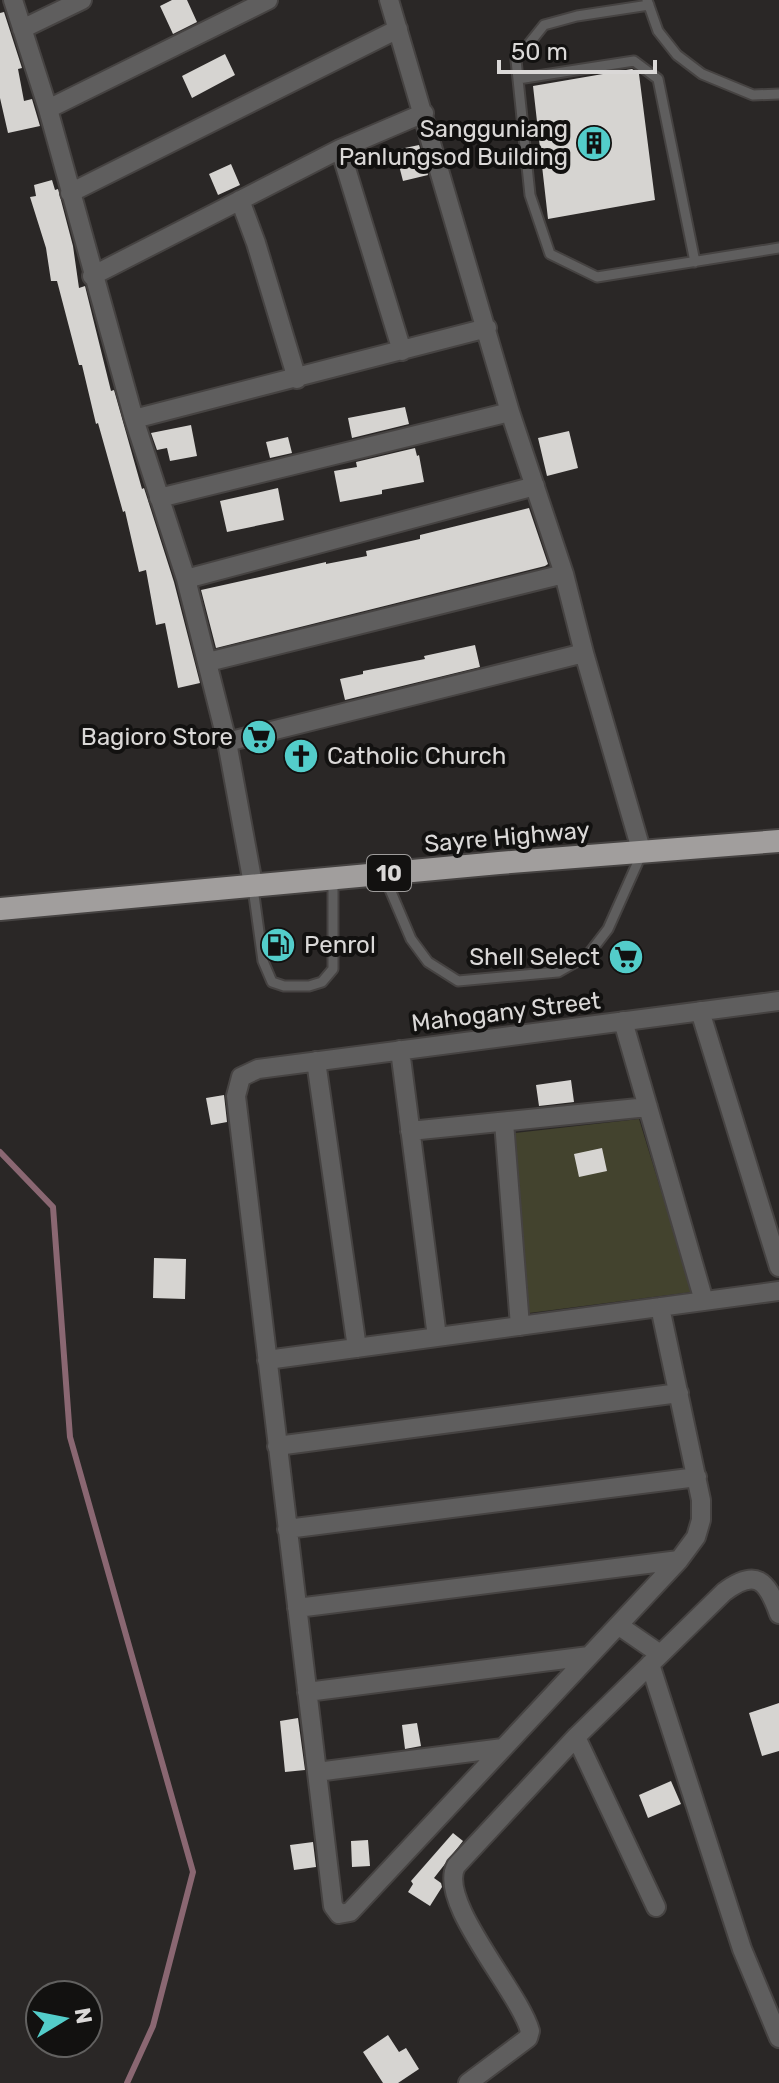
<svg xmlns="http://www.w3.org/2000/svg" width="779" height="2083" font-family="Rubik,sans-serif">
<rect width="100%" height="100%" fill="#2a2726"/>
<path fill="#43432e" d="M639,1119l53,173 -163,21 -14,-180z"/>
<g fill="none" stroke-linecap="round" stroke-linejoin="round">
<path stroke="#8a6772" stroke-width="6" d="M0,1152l53,55 17,230 123,435 -40,154 -26,57"/>
</g>
<path fill="#d6d4d1" d="M172,0h15l10,22 -24,12 -13,-28z
M4,12l18,56 -4,1 6,32 8,-2 8,27 -32,7 -8,-35v-85z
M225,54l10,21 -43,23 -10,-22z
M632,69l7,5 16,126 -107,19 -15,-133z
M419,145l9,30 -25,6 -8,-31z
M231,164l9,21 -22,10 -9,-21z
M52,180l3,10 3,-1 15,57 6,42 6,-2 26,105 3,-1 28,99 2,-1 30,94 26,101 -22,5 -13,-65 -9,2 -10,-55 -7,2 -14,-61 -2,1 -25,-89 -2,1 -14,-59h-3l-22,-84h-6l-5,-33 -16,-51 6,-1 -2,-11z
M405,407l4,17 -57,14 -4,-20z
M191,425l6,31 -27,5 -3,-13 -10,2 -6,-17z
M569,431l9,37 -31,8 -9,-38z
M288,437l4,16 -22,5 -4,-16z
M415,448l2,8 2,-1 5,27 -42,8v4l-42,8 -6,-31 23,-4 -1,-5z
M278,488l6,32 -57,12 -7,-31z
M529,508l19,56 -3,2 -329,82 -15,-58 125,-28v2l41,-8 -1,-5 54,-12v-4z
M475,645l5,22 -135,33 -5,-21 23,-5v-3l62,-12 -1,-3z
M571,1080l3,22 -35,4 -3,-21z
M224,1095l3,27 -16,3 -5,-27z
M602,1148l5,23 -28,6 -5,-23z
M154,1258l32,1 -1,40 -32,-1z
M779,1703v48l-17,5 -13,-43z
M298,1718l7,52 -20,2 -5,-51z
M417,1723l4,23 -16,3 -3,-24z
M671,1781l10,23 -33,14 -9,-23z
M453,1833l10,8 -29,37 7,5 1,4 -12,19 -22,-14 5,-8 -2,-3z
M368,1840l2,26 -18,1 -1,-26z
M313,1842l3,25 -22,3 -4,-25z
M388,2035l11,17 7,-4 13,21 -21,14h-15l-20,-31z"/>
<g fill="none" stroke-linecap="round" stroke-linejoin="round">
<g stroke="#464342" stroke-width="13">
<path id="service" d="M647,0l11,31 19,24 25,19 51,21 26,-1
M649,5l-72,11 -33,9 -28,35 14,135 20,59 47,23 182,-29
M518,79l116,-18 24,18 37,183
M383,873l28,66 17,23 30,19 100,-9 30,-17 20,-26 33,-74
M253,888l10,73 9,21 12,4h25l13,-4 11,-13v-91"/>
</g>
<g stroke="#464342" stroke-width="22">
<path id="minor" d="M13,0l35,109 86,310 52,160 41,163 26,142
M389,0l121,412 54,162 20,79 58,200
M22,29l60,-29
M48,109l220,-109
M340,149l62,202
M70,193l328,-164
M240,200l16,43 41,136
M92,276l248,-127 84,-36
M134,419l353,-91
M159,498l351,-86
M186,579l349,-93
M208,662l356,-88
M227,742l357,-89
M700,1011l79,256
M623,1021l81,280
M400,1050l37,287
M316,1061l41,287
M504,1122l16,204
M410,1131l238,-24
M660,1307l41,193v20l-5,17 -17,23 -329,352 -11,2 -6,-8 -97,-810 5,-19 17,-8 521,-68
M267,1360l512,-69
M277,1446l402,-53
M287,1529l410,-52
M297,1608l382,-48
M618,1625l42,29
M650,1664l92,285 37,89
M307,1692l282,-36
M576,1737l80,170
M317,1772l186,-24
M468,2083l60,-45 2,-7c-11,-40 -93,-129 -74,-165l120,-129 148,-145c32,-24 43,-12 55,22"/>
</g>
<g stroke="#464342" stroke-width="26">
<path id="trunk" d="M0,909l499,-46 280,-22"/>
</g>
<use href="#service" stroke="#5f5e5e" stroke-width="9"/>
<use href="#minor" stroke="#5f5e5e" stroke-width="18"/>
<use href="#trunk" stroke="#a19e9d" stroke-width="22"/>
</g>
<defs>
<g id="building-disc" transform="scale(1.8)"><circle r="9.5" fill="#53cdca" stroke="#121110"/><path d="M-4-6H4V6H1V3H-1V6H-4ZM-2.5-4.3h1.7v1.8h-1.7ZM.8-4.3h1.7v1.8H.8ZM-2.5-1h1.7V.8h-1.7ZM.8-1h1.7V.8H.8Z" fill="#111"/></g>
<g id="supermarket-disc" transform="scale(1.8)"><circle r="9.5" fill="#53cdca" stroke="#121110"/><path d="M-6-5.5h2.5l.6 2H6L4.5 2H-2.5L-4.4-4H-6ZM-1.5 3.2a1.3 1.3 0 1 0 .1 0ZM3 3.2a1.3 1.3 0 1 0 .1 0Z" fill="#111"/></g>
<g id="church-disc" transform="scale(1.8)"><circle r="9.5" fill="#53cdca" stroke="#121110"/><path d="M-1.2-6h2.4v3.5h3.3v2.4h-3.3V6h-2.4V-.1h-3.3v-2.4h3.3Z" fill="#111"/></g>
<g id="fuel-disc" transform="scale(1.8)"><circle r="9.5" fill="#53cdca" stroke="#121110"/><path d="M-5.5-6h7V0h2V4h1.3V-2.5L3-4.5l.8-.8L6-3V5H2.5V1h-1V6h-7ZM-4.2-4.7v3.2H.2V-4.7Z" fill="#111"/></g>
</defs>
<g fill-rule="evenodd">
<use href="#building-disc" x="594" y="143"/>
<use href="#supermarket-disc" x="259" y="737"/>
<use href="#church-disc" x="301" y="756"/>
<use href="#fuel-disc" x="278" y="945"/>
<use href="#supermarket-disc" x="626" y="957"/>
</g>
<g text-anchor="middle" stroke-width="8" stroke-linejoin="round" paint-order="stroke">
<rect fill="#121110" stroke="#9e9c9b" stroke-width="2" x="367" y="855" width="44" height="36" rx="6"/>
<g font-size="22" font-weight="bold" fill="#dad8d7">
<text x="389" y="881">10</text>
</g>
<g font-size="24" fill="#dad8d7" stroke="#121110" text-anchor="end">
<text x="568" y="137">Sangguniang<tspan x="568" dy="28">Panlungsod Building</tspan></text>
<text x="233" y="745">Bagioro Store</text>
<text x="327" y="764" text-anchor="start">Catholic Church</text>
<text x="304" y="953" text-anchor="start">Penrol</text>
<text x="600" y="965">Shell Select</text>
</g>
<g font-size="24" fill="#dad8d7" stroke="#121110">
<text transform="translate(507 837) rotate(-5)" y="8">Sayre Highway</text>
<text transform="translate(506 1012) rotate(-7)" y="8">Mahogany Street</text>
</g>
</g>
<g transform="translate(64 2019) rotate(80)"><circle r="38" fill="#121110" stroke="#626160" stroke-width="2"/>
<path d="M0-6L14 30L0 20L-14 30Z" fill="#53cdca"/>
<text y="-12" font-size="22" font-weight="bold" text-anchor="middle" fill="#dad8d7">N</text>
</g>
<path d="M499 60v12h156v-12" fill="none" stroke="#dad8d7" stroke-width="4"/>
<text x="511" y="60" font-size="24" fill="#dad8d7" stroke="#121110" stroke-width="6" paint-order="stroke">50 m</text>
</svg>
